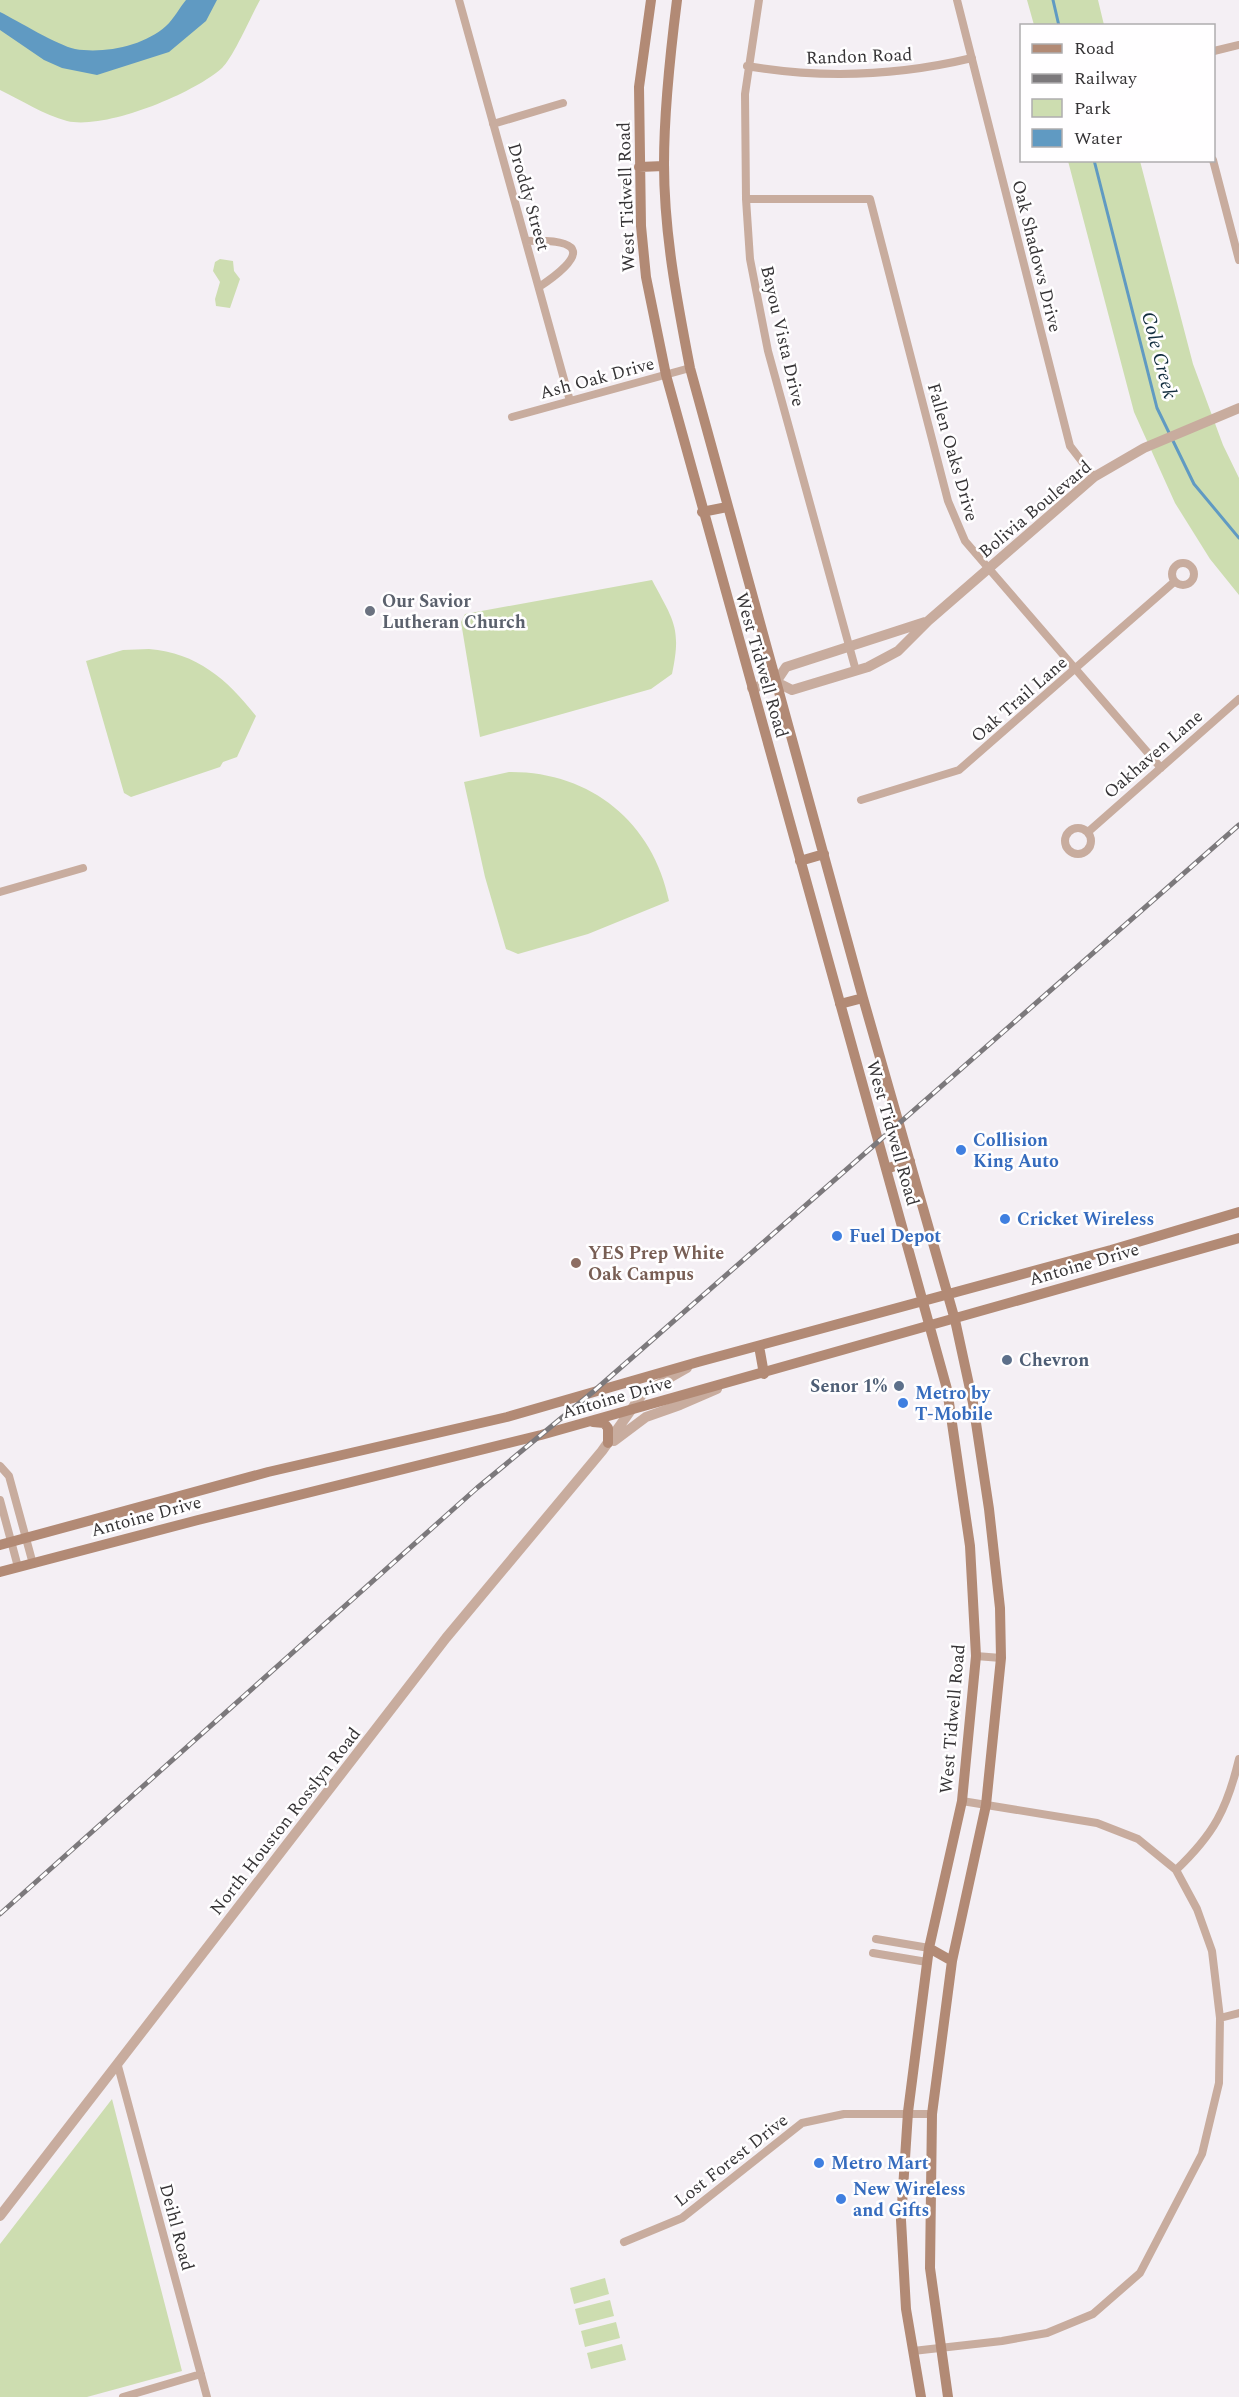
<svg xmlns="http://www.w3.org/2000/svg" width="1239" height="2397" font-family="Spectral,serif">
<rect width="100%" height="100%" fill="#f4eff4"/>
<path fill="#cdddb0" d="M0,0h260c-9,16 -27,58 -38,68 -29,26 -117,62 -155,53 -23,-6 -46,-21 -67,-31z
M1027,0h71l6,25h-70z
M1068,161h72l53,203 30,81 16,33v117l-29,-36 -35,-56 -41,-91z
M220,259l13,2 1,10 6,8 -10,29 -14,-2 -1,-7 5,-17 -7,-11 2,-9z
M652,580c21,40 30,47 20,94l-21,15 -171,48 -19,-115 4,-8z
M149,649c48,4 78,30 107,67l-19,41 -14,5 -3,5 -89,30 -7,-4 -38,-132 37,-11z
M509,772c81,-1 144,50 160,129l-81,33 -70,20 -12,-5 -21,-72 -21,-95z
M112,2099l70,272 -95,26h-87v-153z
M605,2278l4,16 -35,10 -4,-16z
M610,2300l4,16 -35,9 -4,-16z
M616,2322l4,16 -35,9 -4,-16z
M622,2344l4,16 -35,9 -4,-16z"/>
<path fill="#609ac2" d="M186,0h31l-11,21 -37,31 -72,23 -35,-7 -18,-8 -44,-30v-18c18,9 57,33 75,37 29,5 69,-3 91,-23 8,-7 13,-18 20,-26z"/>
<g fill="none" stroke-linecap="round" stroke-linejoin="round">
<path stroke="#609ac2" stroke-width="3" d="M1053,0l6,26
M1094,160l63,248 37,76 45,54"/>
<path stroke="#c8ac9e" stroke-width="8" d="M459,0l111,401
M759,0l-14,94 1,105 4,60 18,92 88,320
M957,0l113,446 24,31
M1214,51l25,-6
M747,66c76,13 150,10 225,-8
M493,124l70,-21
M1213,160l26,100
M746,199h124l78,302 17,40 196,227
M526,241c61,-3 60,15 13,46
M512,417l178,-49
M1172 574a11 11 0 1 1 22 0a11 11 0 1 1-22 0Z
M861,800l98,-30 215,-188
M1065 841a13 13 0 1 1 26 0a13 13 0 1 1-26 0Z
M1088,832l151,-133
M0,892l83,-24
M0,1466l9,10 24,88
M0,1500l18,67
M976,1656l25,2
M1176,1870c38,-36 51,-61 63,-111
M876,1939l53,9
M873,1953l54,9
M1220,2018l19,-5
M118,2066l89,331
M624,2242l58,-24 120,-95 42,-9h88
M913,2351l89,-10 45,-8 46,-19 47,-41 62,-119 17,-71 1,-65 -8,-67 -15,-42 -21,-39 -38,-31 -41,-16 -135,-22
M123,2397l78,-23"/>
<path stroke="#c8ac9e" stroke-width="10" d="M776,682l16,8 76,-23 30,-16 30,-30 166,-144 50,-29 95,-40
M752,688l24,-6 10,-15 139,-45
M614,1441l32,-24 34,-12 37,-16
M0,2216l446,-578 156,-187 41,-58 44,-25"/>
<path stroke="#b28a75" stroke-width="10" d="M651,0l-12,87 2,139 5,51 20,98 281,1014 23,157 6,110 -14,145 -33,147 -21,164 -7,108 5,89 15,88
M677,0c-7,55 -13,109 -13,164 0,69 13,137 26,204l173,630 92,322 18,83 16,106 11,99 1,50 -15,147 -34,156 -20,153 -2,154 18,129
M639,167l25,-1
M702,512l25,-5
M800,861l24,-7
M840,1004l23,-6
M886,1169l24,-8
M759,1346l5,28
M593,1422l11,1 4,5v15
M0,1545l268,-73 239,-55 191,-55 413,-112 128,-38
M0,1572l198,-52 343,-85 698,-197
M929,1948l23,13"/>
<g stroke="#7c797c" stroke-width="5">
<path id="rail" d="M0,1914l477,-426 117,-97 645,-566"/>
</g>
<use href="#rail" stroke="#fffeff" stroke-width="3" stroke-dasharray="9" stroke-linecap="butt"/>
</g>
<circle fill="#6b7280" stroke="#fffeff" stroke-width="2" cx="370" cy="611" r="6"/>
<g fill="#3f7fe0" stroke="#fffeff" stroke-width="2">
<circle cx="961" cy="1150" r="6"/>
<circle cx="1005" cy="1219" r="6"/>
<circle cx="837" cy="1236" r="6"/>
<circle cx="903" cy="1403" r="6"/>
<circle cx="819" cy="2163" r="6"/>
<circle cx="841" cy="2199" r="6"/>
</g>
<circle fill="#8d6e63" stroke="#fffeff" stroke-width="2" cx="576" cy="1263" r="6"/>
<g fill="#5c6f8a" stroke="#fffeff" stroke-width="2">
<circle cx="1007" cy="1360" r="6"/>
<circle cx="899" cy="1386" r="6"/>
</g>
<g text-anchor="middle" stroke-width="5" stroke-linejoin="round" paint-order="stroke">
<g font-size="18" fill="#363436" stroke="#fffeff">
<text transform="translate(859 56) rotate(-2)" y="6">Randon Road</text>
<text transform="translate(529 197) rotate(74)" y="6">Droddy Street</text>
<text transform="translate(626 197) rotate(-92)" y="6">West Tidwell Road</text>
<text transform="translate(1037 256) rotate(76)" y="6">Oak Shadows Drive</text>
<text transform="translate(783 336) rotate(77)" y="6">Bayou Vista Drive</text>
<text transform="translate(597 378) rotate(-15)" y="6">Ash Oak Drive</text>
<text transform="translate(953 452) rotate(74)" y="6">Fallen Oaks Drive</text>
<text transform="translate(1035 509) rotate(-40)" y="6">Bolivia Boulevard</text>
<text transform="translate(762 665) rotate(74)" y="6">West Tidwell Road</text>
<text transform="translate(1019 699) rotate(-41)" y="6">Oak Trail Lane</text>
<text transform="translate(1153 754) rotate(-41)" y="6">Oakhaven Lane</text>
<text transform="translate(893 1133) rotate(74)" y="6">West Tidwell Road</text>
<text transform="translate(1084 1264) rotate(-16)" y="6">Antoine Drive</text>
<text transform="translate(617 1397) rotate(-16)" y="6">Antoine Drive</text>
<text transform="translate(146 1516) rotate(-15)" y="6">Antoine Drive</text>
<text transform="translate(952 1719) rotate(-85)" y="6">West Tidwell Road</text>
<text transform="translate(285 1821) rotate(-52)" y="6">North Houston Rosslyn Road</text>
<text transform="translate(731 2160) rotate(-38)" y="6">Lost Forest Drive</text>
<text transform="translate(177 2227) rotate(75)" y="6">Deihl Road</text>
</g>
<g font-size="18" font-weight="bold" fill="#5b616d" stroke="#fffeff" text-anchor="start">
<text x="382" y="607">Our Savior<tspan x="382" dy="21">Lutheran Church</tspan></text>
</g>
<g font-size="18" font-weight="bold" fill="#366cbe" stroke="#fffeff" text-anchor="start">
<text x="973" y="1146">Collision<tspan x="973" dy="21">King Auto</tspan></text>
<text x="1017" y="1225">Cricket Wireless</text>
<text x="849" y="1242">Fuel Depot</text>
<text x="915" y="1399">Metro by<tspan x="915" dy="21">T-Mobile</tspan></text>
<text x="831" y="2169">Metro Mart</text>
<text x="853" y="2195">New Wireless<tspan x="853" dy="21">and Gifts</tspan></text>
</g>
<g font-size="18" font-weight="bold" fill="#785e54" stroke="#fffeff" text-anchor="start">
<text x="588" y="1259">YES Prep White<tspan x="588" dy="21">Oak Campus</tspan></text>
</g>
<g font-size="18" font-weight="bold" fill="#4e5e75" stroke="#fffeff" text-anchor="start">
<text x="1019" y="1366">Chevron</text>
<text x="887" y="1392" text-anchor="end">Senor 1%</text>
</g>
<g font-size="20" font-style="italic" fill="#122d3e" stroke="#fffeff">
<text transform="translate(1160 355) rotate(75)" y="7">Cole Creek</text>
</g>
</g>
<rect x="1020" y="24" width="195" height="138" fill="#fffeff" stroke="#afadaf" stroke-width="1.5"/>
<rect x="1032" y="44" width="30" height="9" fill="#b28a75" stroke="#afadaf" stroke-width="1.5"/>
<text x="1074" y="54" font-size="18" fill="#363436">Road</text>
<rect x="1032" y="74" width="30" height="9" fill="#7c797c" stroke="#afadaf" stroke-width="1.5"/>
<text x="1074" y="84" font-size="18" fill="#363436">Railway</text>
<rect x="1032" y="99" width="30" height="18" fill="#cdddb0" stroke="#afadaf" stroke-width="1.5"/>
<text x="1074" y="114" font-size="18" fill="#363436">Park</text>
<rect x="1032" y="129" width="30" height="18" fill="#609ac2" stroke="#afadaf" stroke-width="1.5"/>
<text x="1074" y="144" font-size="18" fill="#363436">Water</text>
</svg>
